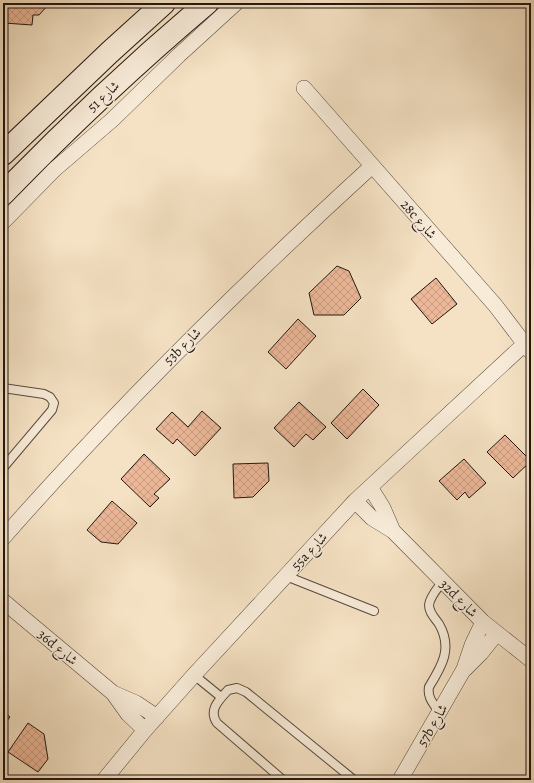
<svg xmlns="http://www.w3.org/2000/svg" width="534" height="783" font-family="Alegreya,Amiri,serif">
<defs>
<pattern id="building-cross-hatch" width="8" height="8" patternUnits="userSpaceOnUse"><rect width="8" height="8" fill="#ecb899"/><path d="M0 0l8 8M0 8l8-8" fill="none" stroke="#ca9d83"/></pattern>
</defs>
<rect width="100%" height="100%" fill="#f5e2c4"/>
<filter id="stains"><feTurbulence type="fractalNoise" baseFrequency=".005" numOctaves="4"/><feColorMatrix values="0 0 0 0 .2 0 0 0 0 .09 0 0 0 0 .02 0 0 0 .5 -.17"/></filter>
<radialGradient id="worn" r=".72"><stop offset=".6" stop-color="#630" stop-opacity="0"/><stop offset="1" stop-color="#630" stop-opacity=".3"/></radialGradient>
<path fill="url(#building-cross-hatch)" stroke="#221611" d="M3,3h45v2l-9,10h-6l-1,10 -28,-2 1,-8h-2z
M337,266l12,5 12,27 -17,17h-30l-5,-22z
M436,278l21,26 -25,20 -21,-25z
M298,319l18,17 -30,33 -18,-17z
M363,389l16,16 -32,34 -16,-16z
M299,402l27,25 -13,13 -7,-6 -12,13 -20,-19z
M202,411l19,17 -26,28 -18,-17 -4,5 -17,-15 16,-17 16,15z
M505,435l26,26 -18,17 -26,-26z
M144,454l26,25 -16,15 5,4 -9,9 -29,-28z
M464,459l22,24 -17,15 -4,-6 -8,8 -18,-19z
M268,463l1,18 -16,16 -19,1 -1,-34z
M112,501l25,22 -19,21 -17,-2 -14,-12z
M3,711l7,6 -7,9z
M28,723l16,11 4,25 -10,13 -30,-20z"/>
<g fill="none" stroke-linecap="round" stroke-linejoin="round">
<g stroke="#57493e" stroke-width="10">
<path id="lane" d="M3,388l41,6 6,3 4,6 -2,7 -49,58
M286,576l88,35
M194,675l27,22
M439,712c-5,-8 -12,-14 -10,-25 13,-21 24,-39 10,-63 -4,-6 -10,-11 -10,-19 1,-9 9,-17 14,-24
M283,780l-66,-57c-9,-13 2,-23 11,-33l9,-2 9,4 108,88"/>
</g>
<g stroke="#57493e" stroke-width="16">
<path id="street" d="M304,88l191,217 35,46
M3,222l52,-53 57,-49 67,-65 57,-52
M370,487l13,21 10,23
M355,501l17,17 21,13 90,91 48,38
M3,538c116,-132 240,-254 369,-372
M3,601l110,92 15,21 17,16
M465,669l16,-16 16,-20
M113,693l23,10 21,14
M104,780l41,-50 49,-55 161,-174 176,-163
M400,780l64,-111 8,-24 11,-23"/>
</g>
<g stroke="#221611" stroke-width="24">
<path id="secondary" d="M3,154l107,-102 54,-49
M3,194c65,-67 133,-131 204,-191"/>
</g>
<use href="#lane" stroke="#f8ecd9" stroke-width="8"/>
<use href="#street" stroke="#f8ecd9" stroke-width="15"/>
<use href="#secondary" stroke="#f8ecd9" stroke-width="22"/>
</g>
<g text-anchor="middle" stroke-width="3" stroke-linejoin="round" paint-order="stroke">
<g font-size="14" fill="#221611" stroke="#f8ecd9">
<text transform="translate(103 96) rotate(-43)" y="5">شارع 51</text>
<text transform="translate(419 219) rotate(49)" y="5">28c شارع</text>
<text transform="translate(182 346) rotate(-45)" y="5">53b شارع</text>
<text transform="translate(309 551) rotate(-47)" y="5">55a شارع</text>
<text transform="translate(459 598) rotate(45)" y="5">32d شارع</text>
<text transform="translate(58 647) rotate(40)" y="5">36d شارع</text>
<text transform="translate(432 725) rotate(-60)" y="5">57b شارع</text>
</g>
</g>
<rect width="534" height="783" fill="none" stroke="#f5e2c4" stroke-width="16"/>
<rect x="4" y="4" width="526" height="775" fill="none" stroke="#221611" stroke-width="2"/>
<rect x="8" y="8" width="518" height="767" fill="none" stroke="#221611"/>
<rect width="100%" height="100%" filter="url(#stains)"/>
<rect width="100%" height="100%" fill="url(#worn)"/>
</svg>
